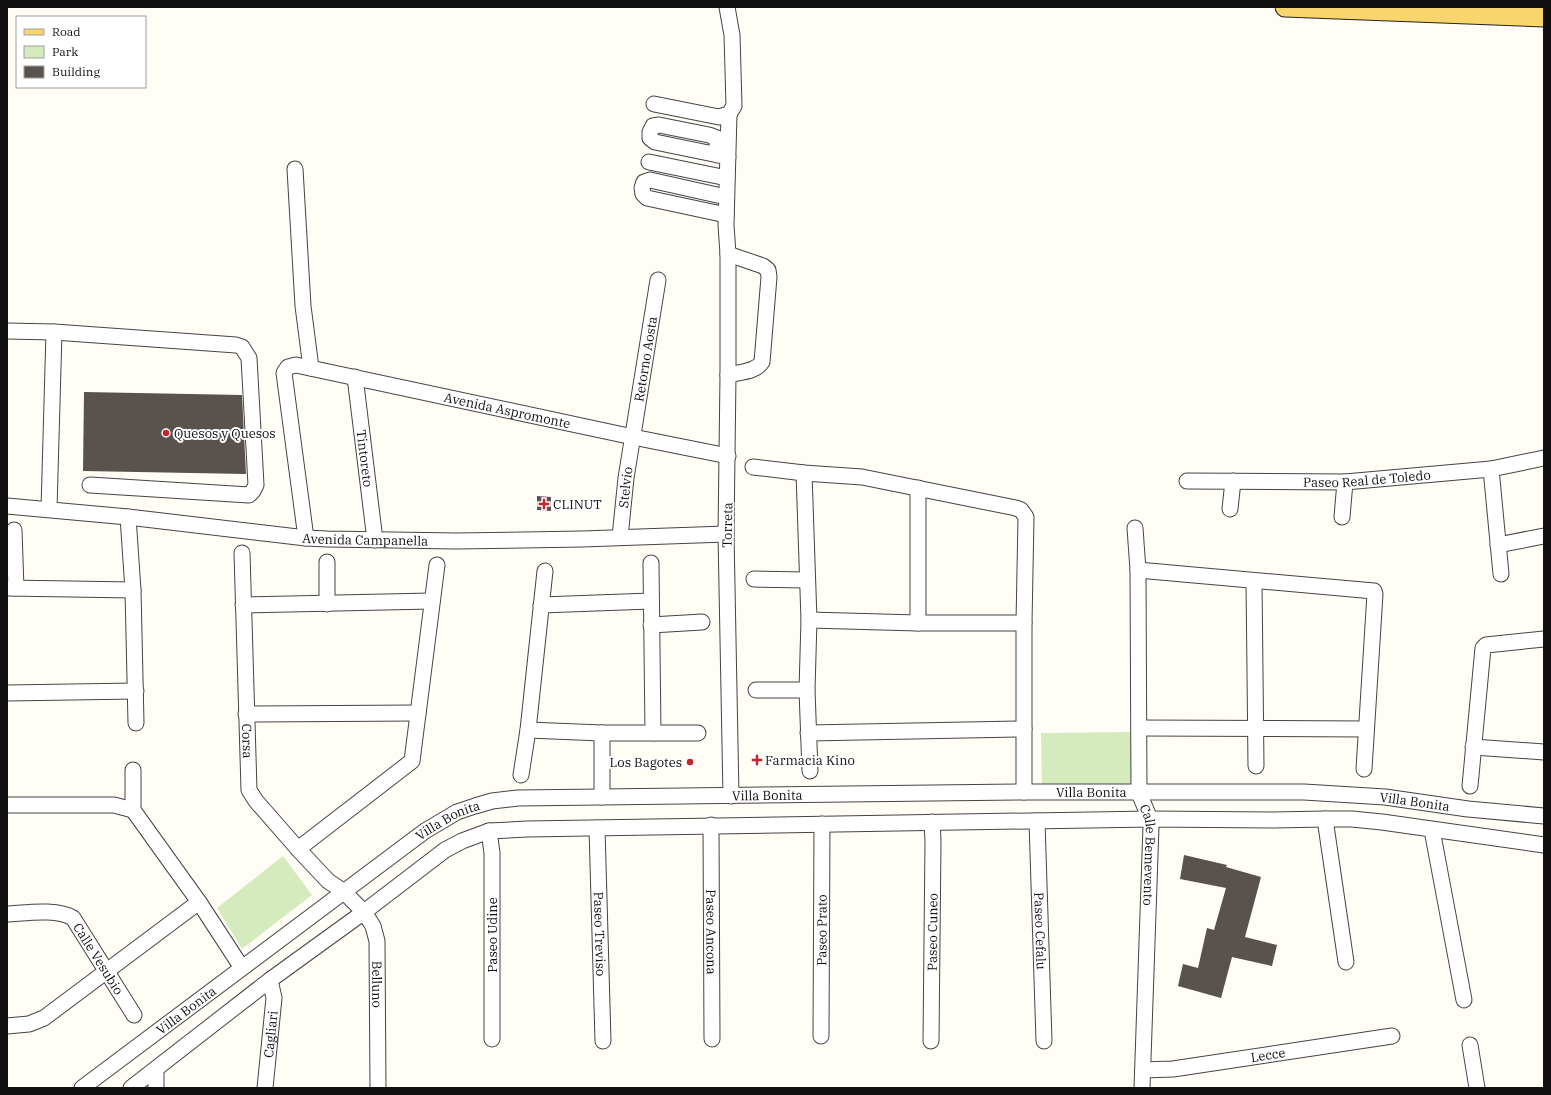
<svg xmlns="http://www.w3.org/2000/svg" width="1551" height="1095" font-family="'IBM Plex Serif',serif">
<rect width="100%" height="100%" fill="#fffdf5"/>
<path fill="#d5ebbd" d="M1131,732l1,53 -90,1 -1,-53z
M283,856l29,39 -70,54 -25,-41z"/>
<path fill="#5a524d" d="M84,392l158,3 4,79 -163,-3z
M537,496l14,1v14l-14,-1z
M1184,855l43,10 -1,2 35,10 -16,60 32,8 -5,21 -40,-9 -11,41 -43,-12 5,-22 15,4 9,-40 7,2 12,-42 -46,-9z"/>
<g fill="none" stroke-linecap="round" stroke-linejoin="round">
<g stroke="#444" stroke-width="17">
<g id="minor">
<path d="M654,104l65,13 10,-3 5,-8 -2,-71 -5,-28"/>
<path d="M729,114l-3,111 2,29v121l-2,159 5,262"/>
<path d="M717,155v-17l-8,-3 -50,-10 -6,1 -3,6v6l5,4 73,15"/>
<path d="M649,162l78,16"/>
<path d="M295,169l8,137 8,62"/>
<path d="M726,215l-79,-17 -4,-4 -1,-6 2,-6 6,-2 76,17"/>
<path d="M728,254l35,12 5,4 1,7 -7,85c-6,10 -23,10 -34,13"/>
<path d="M7,331l47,1 182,13 6,2 7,11 7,127 -3,6 -4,4 -159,-10"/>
<path id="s1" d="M355,377l20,163"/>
<path d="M753,467l51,6 58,4 154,31 5,2 5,7 -2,106v169"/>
<path d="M1491,469l10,105"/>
<path d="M804,473l5,147 -2,70 3,81"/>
<path id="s2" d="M1187,481l158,1 146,-13 53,-11"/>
<path id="s3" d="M7,506l121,11 178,21 21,1 129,2 126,-2 144,-5"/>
<path d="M49,509l5,-177"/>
<path d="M1230,509l3,-28"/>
<path d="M128,517l5,73 3,133"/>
<path d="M1342,517l3,-35"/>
<path id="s4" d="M1135,528l3,42 1,223 11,26 1,7 -9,262"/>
<path d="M14,530l2,58"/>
<path id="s5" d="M620,537l6,-59 32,-198"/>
<path id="s6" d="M306,538l-22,-165 4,-6 8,-2 337,72 95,19"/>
<path d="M1498,545l46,-9"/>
<path id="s7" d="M242,553l7,237 7,11 42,48 30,32 15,10 21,21 9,14 4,15 1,147"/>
<path d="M327,562v42"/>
<path d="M651,563l2,170"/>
<path d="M1138,570l236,21 1,3 -11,175"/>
<path d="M754,579l53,1"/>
<path d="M1254,581l2,185"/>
<path d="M7,588l126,2"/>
<path d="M243,605l189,-4"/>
<path d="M541,605l110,-4"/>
<path d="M809,620l109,3h106"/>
<path d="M918,623v-135"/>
<path d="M651,625l51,-3"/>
<path d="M756,690h51"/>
<path d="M7,693l129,-2"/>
<path d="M246,714l172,-1"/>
<path d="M1139,728l227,1"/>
<path d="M528,730l74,3h96"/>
<path d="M808,733l216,-4"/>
<path d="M1473,747l71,5"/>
<path d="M133,770v40l66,92 43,66"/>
<path d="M521,775l7,-45 17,-159"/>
<path d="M1470,786l13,-138 3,-3 58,-6"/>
<path d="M602,797v-64"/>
<path d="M7,805h107l19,5"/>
<path d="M1325,819l21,143"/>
<path id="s8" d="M1037,821l7,220"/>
<path id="s9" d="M711,825l1,214"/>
<path id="s10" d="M597,828l6,213"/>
<path d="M1432,830l32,170"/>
<path d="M489,831l3,22v186"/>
<path d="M298,849l114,-88 25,-196"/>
<path id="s11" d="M7,914c19,-1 50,-6 66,4l61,97"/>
<path d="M7,1026l22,-2 15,-6 155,-116"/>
<path id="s12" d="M821,1036l1,-212"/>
<path id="s13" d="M931,1041l2,-200 -1,-19"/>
<path d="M1470,1045l7,43"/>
<path id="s14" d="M1143,1070l30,-1 219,-33"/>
<path id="s15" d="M82,1088l343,-257 32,-19 18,-6 17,-5 26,-3 506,-6h280l81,5 83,12 76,7"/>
<path d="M131,1088l139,-108 94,-68 81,-62 17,-9 27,-10 38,-2 623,-10 123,1 52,-1h27l30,3 162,23"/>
<path d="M156,1088v-19"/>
<path id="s16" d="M265,1088l9,-90 -4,-18"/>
</g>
</g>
<g stroke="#222" stroke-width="21">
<path id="major" d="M1285,7l259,10"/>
</g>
<use href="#minor" stroke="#fff" stroke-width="15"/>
<use href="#major" stroke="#f9d66b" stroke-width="19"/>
</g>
<g fill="#c4262e" stroke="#fff" stroke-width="1.5">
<circle cx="166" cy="433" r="4"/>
<path d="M542 498h4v4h4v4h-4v4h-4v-4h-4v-4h4z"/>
<path d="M755 754h4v4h4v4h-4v4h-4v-4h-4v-4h4z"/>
<circle cx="690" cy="762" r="4"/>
</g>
<g text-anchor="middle" stroke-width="4" stroke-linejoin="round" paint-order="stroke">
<g font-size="13" fill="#111" stroke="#fff">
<text dy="5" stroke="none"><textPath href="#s5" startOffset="180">Retorno Aosta</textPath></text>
<text dy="5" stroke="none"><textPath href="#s6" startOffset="398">Avenida Aspromonte</textPath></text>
<text dy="5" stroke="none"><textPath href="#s1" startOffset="82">Tintoreto</textPath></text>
<text dy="5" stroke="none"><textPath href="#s2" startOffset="180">Paseo Real de Toledo</textPath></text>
<text dy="5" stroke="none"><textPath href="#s5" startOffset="50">Stelvio</textPath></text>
<text transform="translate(727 525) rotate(-89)" y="5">Torreta</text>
<text dy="5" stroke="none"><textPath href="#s3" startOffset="360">Avenida Campanella</textPath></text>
<text dy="5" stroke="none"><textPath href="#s7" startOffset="188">Corsa</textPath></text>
<text dy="5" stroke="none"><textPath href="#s15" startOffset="1102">Villa Bonita</textPath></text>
<text dy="5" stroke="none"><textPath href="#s15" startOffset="778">Villa Bonita</textPath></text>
<text dy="5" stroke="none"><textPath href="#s15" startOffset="1426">Villa Bonita</textPath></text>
<text dy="5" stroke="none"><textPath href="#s15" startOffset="454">Villa Bonita</textPath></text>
<text dy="5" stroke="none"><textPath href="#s4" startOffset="329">Calle Bemevento</textPath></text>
<text dy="5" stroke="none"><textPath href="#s12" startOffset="106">Paseo Prato</textPath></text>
<text dy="5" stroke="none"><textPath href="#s8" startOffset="110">Paseo Cefalu</textPath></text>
<text dy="5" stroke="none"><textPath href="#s9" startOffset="107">Paseo Ancona</textPath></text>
<text dy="5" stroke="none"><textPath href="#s13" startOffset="109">Paseo Cuneo</textPath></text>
<text dy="5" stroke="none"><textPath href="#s10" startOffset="106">Paseo Treviso</textPath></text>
<text transform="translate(492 935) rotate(-90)" y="5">Paseo Udine</text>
<text dy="5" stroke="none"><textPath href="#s11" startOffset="115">Calle Vesubio</textPath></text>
<text dy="5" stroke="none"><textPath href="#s7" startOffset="481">Belluno</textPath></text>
<text dy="5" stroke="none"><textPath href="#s15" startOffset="130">Villa Bonita</textPath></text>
<text dy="5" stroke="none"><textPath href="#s16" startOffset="54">Cagliari</textPath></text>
<text dy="5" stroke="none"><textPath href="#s14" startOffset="126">Lecce</textPath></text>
</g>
<g font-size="13" fill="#111" stroke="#fff" text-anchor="start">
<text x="174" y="438">Quesos y Quesos</text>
<text x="553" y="509">CLINUT</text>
<text x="765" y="765">Farmacia Kino</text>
<text x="682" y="767" text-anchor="end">Los Bagotes</text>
</g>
</g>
<rect width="1551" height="1095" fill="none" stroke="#111111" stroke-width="16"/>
<rect x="16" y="16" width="130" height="72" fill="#ffffff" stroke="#a0a0a0"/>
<rect x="24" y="29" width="20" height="6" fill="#f9d66b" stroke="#a0a0a0"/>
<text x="52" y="36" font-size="12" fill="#111111">Road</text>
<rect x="24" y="46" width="20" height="12" fill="#d5ebbd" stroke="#a0a0a0"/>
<text x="52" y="56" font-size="12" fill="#111111">Park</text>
<rect x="24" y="66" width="20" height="12" fill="#5a524d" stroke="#a0a0a0"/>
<text x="52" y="76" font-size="12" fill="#111111">Building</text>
</svg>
